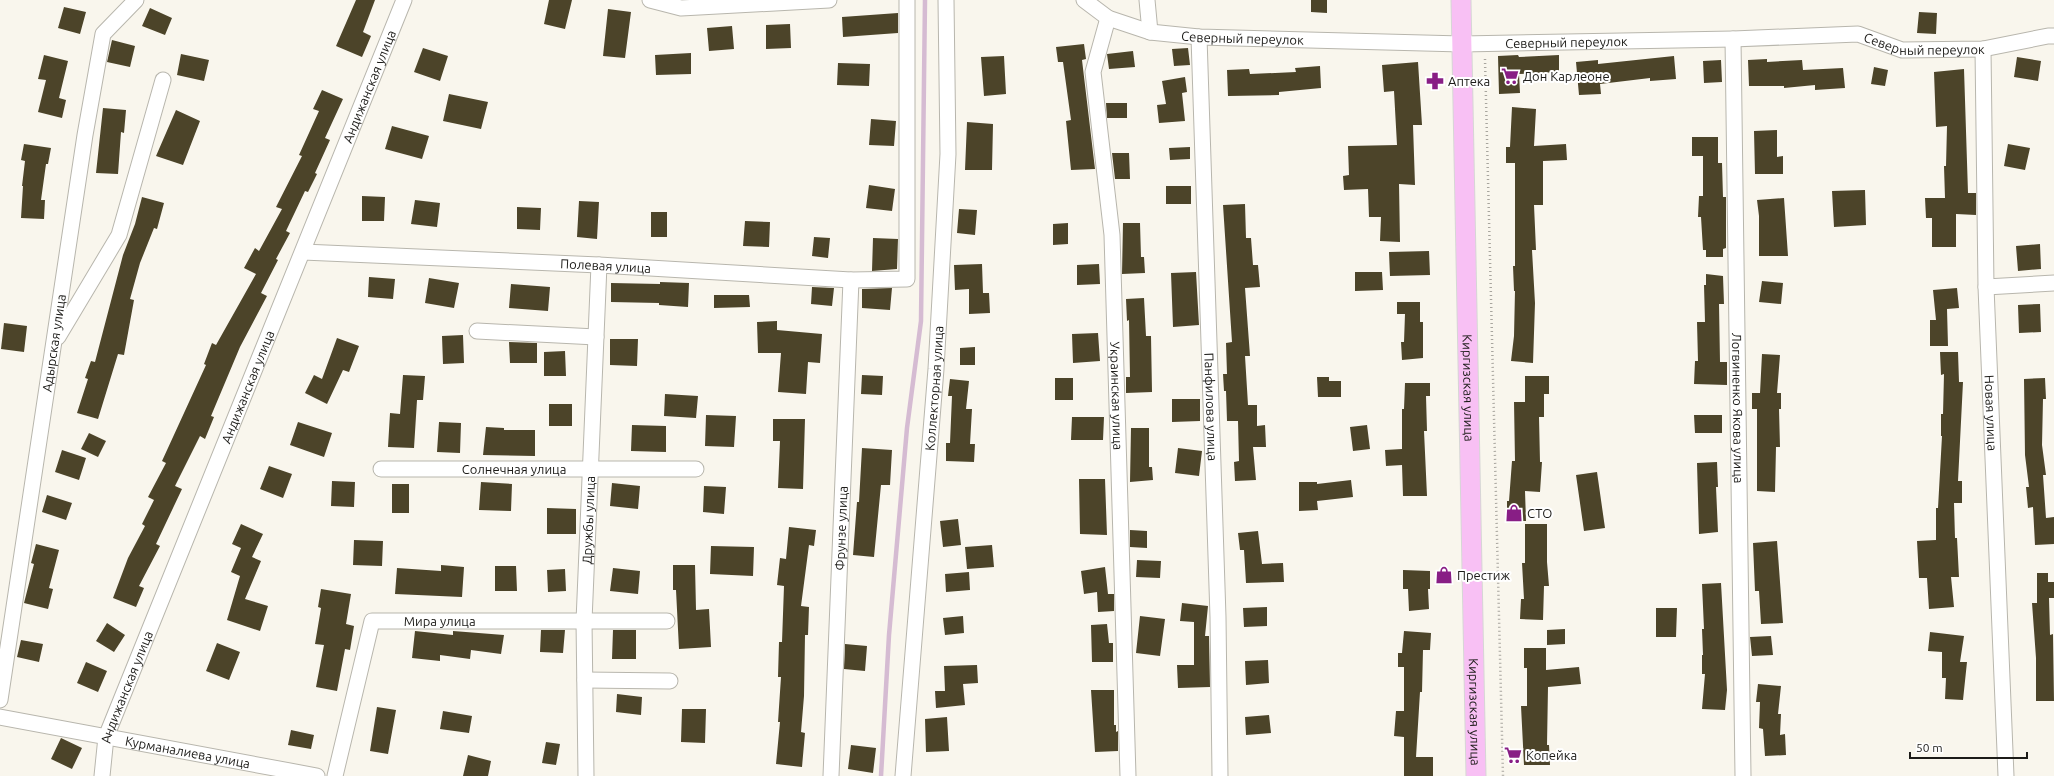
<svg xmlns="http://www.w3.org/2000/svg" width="2054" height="776" font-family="Ubuntu,sans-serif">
<rect width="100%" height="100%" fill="#f9f6ed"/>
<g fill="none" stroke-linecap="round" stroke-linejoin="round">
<path stroke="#d5bbd2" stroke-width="4.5" d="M881,776l8,-141 18,-207 14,-107 4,-321"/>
</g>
<path fill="#4c4429" d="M356,0h19l-12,32 8,4 -9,21 -26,-11z
M549,0h23l-7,29 -21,-5z
M1311,0h16v13l-16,-1z
M64,7l22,5 -6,22 -22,-6z
M150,8l22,10 -7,17 -23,-9z
M608,9l23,3 -6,46 -22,-2z
M1919,12l18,1 -1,21 -19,-1z
M898,13v20l-55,4 -1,-20z
M790,24l1,24 -25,1v-24z
M732,26l2,23 -25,2 -2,-23z
M112,40l23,6 -5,21 -23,-5z
M1084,44l2,15 -4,1 13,109 -24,1 -5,-49 5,-1 -8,-58h-5l-2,-15z
M423,48l25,8 -8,25 -26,-9z
M1188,48l2,17 -16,1 -2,-17z
M1133,51l2,16 -26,2 -2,-15z
M691,53v21l-35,1 -1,-20z
M181,54l28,6 -5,21 -27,-6z
M44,55l24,6 -9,37 7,2 -4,18 -24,-6 8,-32 -8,-1z
M1518,55l1,2 40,-2v17l-40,2 1,19 -21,1 -1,-38z
M1004,56l2,38 -22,2 -3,-39z
M1674,56l2,23 -26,2v-3l-50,6 1,10 -22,1 -3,-33 22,-2v4z
M2017,57l24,4 -3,20 -24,-4z
M1767,59v3l35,-2 1,10 40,-2 2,20 -30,2v-5l-31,3v-2h-35l-1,-26z
M1721,60l1,22 -18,1 -1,-22z
M1418,62l4,63h-9l2,60 -16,-1 1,58 -20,-1 1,-24h-12l-1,-28 -24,1 -1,-14 6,-1 -1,-29 49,-1 -3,-54 -10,1 -2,-27z
M838,63l32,1 -1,22 -32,-1z
M1320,66l1,22 -42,4v3l-51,1 -1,-26 22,-1 1,5 46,-2 -1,-4z
M1874,67l14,3 -3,16 -14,-2z
M1964,69l4,124h8v22l-20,-1v33h-24v-29h-6l-1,-20h20l-1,-32h2l1,-40 -11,1 -2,-55z
M1185,77l2,15 -5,1 3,28 -26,2 -2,-18 9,-1 -4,-23z
M322,90l21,9 -18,39 5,2 -15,33 2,1 -9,18 -3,-1 -19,40 4,2 -14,26 2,1 -17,33 6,3 -27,51 -29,69 3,1 -9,22 -5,-3 -25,50 7,3 -26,55 4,2 -21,40 5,2 -8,19 -23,-9 15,-40 17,-32 -3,-2 12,-24 -6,-3 18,-34 -4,-2 44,-96 -2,-1 8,-21 4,2 40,-71 -12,-6 11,-20 4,3 23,-42 -6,-2 26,-51 -3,-1 20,-44 -6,-2z
M449,94l39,8 -7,27 -38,-8z
M1106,103h21v15h-20z
M1512,107l24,2 -2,37 32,-2 1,16 -24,1v44h-9l2,45h-4l3,53 -2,60 -22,-2 3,-25 1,-45h-1l-1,-25h2v-103h-9v-16h4z
M103,108l23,2 -2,23 -3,-1 -3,42 -22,-1z
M176,110l24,11 -17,44 -27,-9z
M871,119l25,2 -2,25 -25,-1z
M967,122l26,2 -1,46h-27z
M392,126l37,10 -7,23 -37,-10z
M1777,130v27l6,-1v18h-28l-1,-43z
M1692,137h26v26h4l1,34h3v51l-3,1v8h-17v-7h-3l-2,-33h-3l1,-21h4v-40h-11z
M24,144l27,4 -3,16h-2l-5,36h4l-1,19 -23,-1 2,-32h-1l3,-25 -4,-1z
M2008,144l22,4 -5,22 -21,-4z
M1190,147v12l-20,1 -1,-12z
M1112,153h17l1,26h-15z
M869,185l26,4 -3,22 -26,-3z
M1166,186h25v18h-25z
M1865,190l1,35 -32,2 -2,-36z
M362,196l23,1 -1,24h-22z
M142,197l22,6 -7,26 -3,-1 -14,35 -10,36 4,1 -10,55 -6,-1 -20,65 -21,-6 11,-34 -3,-1 6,-17 4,1 28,-107 12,-31z
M1784,198l4,58h-29v-40l-2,-16z
M415,200l25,3 -3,24 -26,-3z
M579,201l20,1 -2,37 -20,-2z
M1245,204l1,34h5l2,27h5l2,22 -15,1 5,68h-5l3,49h9v21l8,-1 1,22h-13l3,33 -21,1 -1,-19 5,-1 -1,-40h-11l-1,-30h-2l-1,-17h4l-1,-31 6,-1 -9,-137z
M517,207l24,1 -1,22 -23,-1z
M959,209l18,1 -2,25 -18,-2z
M651,212h16v25h-16z
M745,221l25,1 -1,25 -26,-1z
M1068,223v21l-15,1v-21z
M1123,223h17l1,34h3l1,16 -23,1z
M814,237l16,1 -2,20 -16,-2z
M873,238l25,1 -1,30 -25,2z
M2040,244l1,25 -23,2 -2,-25z
M1429,251l1,24 -40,1 -1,-24z
M982,264l1,29h6l1,20 -21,1v-25l-14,1 -1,-25z
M1099,264l1,20 -23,1v-20z
M1196,272l3,53 -26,2 -2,-54z
M1355,272h27l1,18 -28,1z
M1706,274l17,2 1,28h-5l1,58h7v23l-33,-1 1,-23h3l-1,-39h8l-1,-37h2z
M369,277l26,2 -2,20 -25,-2z
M429,278l30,5 -5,25 -29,-5z
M1762,281l21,2 -2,21 -22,-2z
M660,282l29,1 -1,24 -29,-2v-2l-48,-1v-19l49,1z
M511,284l39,3 -2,24 -39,-3z
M812,287l22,1 -2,18 -21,-2z
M892,288l-2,22 -28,-2v-19z
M1957,288l2,20 -12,1 1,37h-18v-26h6l-3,-30z
M714,295h35l1,12 -36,1z
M1144,298l2,38h5l1,56 -26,1v-16h4l-1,-57 -2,1 -1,-22z
M1397,302h23v20h3v36l-21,2 -1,-18h3l1,-28h-8z
M2040,304l1,28 -22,1 -1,-28z
M777,321v9l45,4 -2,29 -12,-1 -2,32 -28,-2 3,-39h-23l-1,-31z
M4,323l23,3 -3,26 -23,-3z
M1098,333l2,28 -27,2 -1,-29z
M463,335l1,28 -21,1 -1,-28z
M337,338l22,8 -10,26 -6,-2 -16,34 -22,-11 9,-18 8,4z
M610,339h28l-1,27 -27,-1z
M509,342l28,1v20h-27z
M975,347v18h-15v-17z
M565,351l1,25h-22v-24z
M1940,352h18l1,30h4l-5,99h4v22h-8l1,35h2l2,39h-8l3,30 -25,2 -2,-31h-8l-2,-37 19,-1v-32h2l4,-72h-1v-22h2l1,-40 -3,1z
M1762,354l18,1 -3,38h4v16h-2l1,38h-4l-1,45 -18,-1v-82h-5v-16h8z
M403,375l22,1 -2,24h-6l-3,48 -26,-1 2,-34 10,1z
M862,375l21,1 -1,19 -21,-1z
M1525,376h24v18h-5v23h-5l1,45h2l-2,30 -15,-1 1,30h-19v-20h2l3,-40h3l-1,-59h11z
M1317,377h12v4h12v16h-23z
M1055,378h18v22h-18z
M2045,378l1,21h-3l-1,46 4,30h-3l3,43 8,-1v27l-19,1 -2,-38 -5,1 -2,-21h3l-4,-32 -1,-76z
M950,379l19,2 -3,28h6l-2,35h5l-1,18 -28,-1v-18h4l2,-47h-4z
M1405,383h25v13h-4l1,35h-3l3,65h-24l-1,-31 -16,1 -1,-16 17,-1v-40h2z
M665,394l33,2 -2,22 -32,-2z
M1172,399h28v22l-28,1z
M549,404h23v22h-23z
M706,415l30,1 -2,31 -29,-1z
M1694,415h28v18h-27z
M1072,417h32l-1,23h-32z
M773,419h32l-2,70 -25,-1 2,-47h-7z
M298,422l34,11 -8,24 -34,-12z
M439,422l22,1 -1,30 -23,-1z
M632,425l34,1v26l-35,-1z
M1367,425l3,24 -17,2 -3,-24z
M486,427l18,1v2h31v26l-52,-1z
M1131,428h18v39h3l1,13 -23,2z
M89,433l17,8 -8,16 -17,-8z
M862,448l30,2 -2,35h-9l-7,72 -21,-2 4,-53h2z
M1178,448l24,3 -3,25 -24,-3z
M62,450l24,8 -7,22 -24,-8z
M1717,462l1,25h-2l2,45 -19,2 -2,-71z
M269,466l23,8 -9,24 -23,-9z
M1597,472l8,56 -21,3 -8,-56z
M1079,479h26l2,56 -27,-1z
M1351,480l2,17 -36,4 1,9 -19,1v-29h18v2z
M332,481l23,1 -1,25 -23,-1z
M481,482l31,2 -1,27 -32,-1z
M612,483l28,3 -2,23 -28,-3z
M392,484h17v29h-17z
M704,486l22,1 -2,27 -21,-2z
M47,495l25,8 -6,17 -24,-8z
M547,508l29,1v25h-29z
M958,519l3,26 -18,2 -3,-26z
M241,524l22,10 -11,23 9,4 -16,38 23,7 -8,25 -33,-11 13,-44 -9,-4 10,-24 -9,-4z
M1525,524h22v38l2,24h-5l-1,34 -23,-1 1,-20h3l-2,-36h3z
M789,527l27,3 -2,16 -5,-1 -8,61 8,1 -1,28h-3l-1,61 -3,36 4,1 -3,34 -26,-3 4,-42h-2l3,-45h-3l1,-35h3l2,-56 -7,-1 3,-27 6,1z
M1130,530l17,1v17l-17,-1z
M1258,531l4,33 21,-1 1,19 -38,1 -2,-33h-4l-2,-17z
M354,540l29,1 -1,25 -29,-1z
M1777,541l6,82 -22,1 -2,-33h-4l-2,-48z
M36,544l23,6 -10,38 4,1 -5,20 -24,-6 10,-39 -3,-1z
M992,545l2,22 -27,2 -2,-22z
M711,546l43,1 -1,29 -43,-2z
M1137,560l24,1 -1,17 -24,-1z
M441,565l23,2 -2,30 -67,-3 2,-26 44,3z
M673,565h22l1,45 13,-1 2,38 -32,2 -3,-59h-3z
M495,566h21l1,25h-22z
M1105,567l3,27h6v17l-16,1 -1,-20 -13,2 -3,-23z
M613,568l27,3 -2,23 -28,-3z
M565,569l1,22 -18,1 -1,-22z
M1403,570l27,1v18h-2l1,20 -20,2 -1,-22h-5z
M969,572l1,18 -24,2 -1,-18z
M2037,573h11v9h6v16h-5l1,37 3,-1 1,67h-18v-43l-4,-55h5z
M1721,583l6,107 -2,20 -23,-1 3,-35h-3v-19h1l-1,-26h2l-2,-45z
M321,589l30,5 -5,30 8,2 -4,24 -5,-1 -8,42 -21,-4 8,-42 -9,-1 6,-36 -3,-1z
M1182,603l26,3 -3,30h4l1,51 -32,1 -1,-23h17v-43l-14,-1z
M1267,607v19l-23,1 -1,-19z
M1656,608h21l-1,29h-20z
M963,616l1,17 -19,2 -2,-17z
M1140,616l25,3 -5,37 -24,-3z
M107,623l18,12 -11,17 -18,-11z
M1107,624l2,19h4v19h-21l-1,-37z
M1565,629v15l-18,1v-15z
M541,630h24l-2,23 -23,-1z
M613,630h23v29h-24z
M415,631l38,4v-4l51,4 -3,19 -30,-4 -1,9 -30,-4v6l-28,-3z
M1404,631l27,2 -1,17h-7l-1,42h-2l-4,65h17v19h-29v-39l-10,-1 2,-25h8v-44h-6v-14h4z
M1930,632l34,4 -4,26h7l-4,38 -18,-1 1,-21h-4v-26l-14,-1z
M1771,636l2,19 -21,1 -2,-19z
M21,640l22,4 -4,18 -22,-5z
M217,643l23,9 -11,28 -23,-9z
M845,644l22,2 -2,25 -21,-2z
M1524,648h22v22l33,-3 2,17 -33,3 -1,58h2l1,20h-26l-3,-59h6v-38h-3z
M1268,660l1,23 -23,2 -1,-24z
M86,662l21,9 -9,21 -21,-9z
M977,665l1,18 -15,1 2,21 -29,3 -1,-17h10l-1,-25z
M1758,684l23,2 -3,28h3l-1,21 5,-1 1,21 -21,1 -2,-27 -4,-1 1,-26h-4z
M1091,690h23v35h2v7l2,-1v20l-23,1z
M617,694l25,3 -1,18 -25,-3z
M377,707l19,3 -8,44 -18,-3z
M682,709h24l-1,34 -24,-1z
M443,711l29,5 -3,17 -29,-4z
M1269,715l2,18 -25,2 -1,-18z
M947,717l2,34 -23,1 -1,-33z
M291,730l23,5 -3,14 -23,-4z
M61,738l21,10 -10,21 -21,-10z
M546,742l14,2 -4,21 -14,-2z
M851,745l25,3 -3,25 -25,-4z
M468,755l23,6 -3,15h-25z"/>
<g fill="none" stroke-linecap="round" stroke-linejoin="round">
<g stroke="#b8b6ad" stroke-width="17">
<g id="minor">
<path d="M650,0l31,8 148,-8"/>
<path id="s1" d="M1084,0l24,18 42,14 49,5 263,7 271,-5 125,-5 44,16 81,-1 65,-13h6"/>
<path d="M1147,0l3,32"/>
<path id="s2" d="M1108,18l-15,54 19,163 16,541"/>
<path id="s3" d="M1199,37l19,580 2,159"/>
<path id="s4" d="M1733,39l10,737"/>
<path id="s5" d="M1983,49l3,238 20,489"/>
<path id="s6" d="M303,252l296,13 252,15 56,-1v-279"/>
<path d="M1986,287l68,-4"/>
<path d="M477,331l119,6"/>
<path d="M58,337l61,-102 44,-155"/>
<path id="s7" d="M381,469h315"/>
<path d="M585,680l85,1"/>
<path id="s8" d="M0,700l85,-565 18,-101 33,-34"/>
<path id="s9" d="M0,717l317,59"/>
<path id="s10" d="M102,776l4,-39 298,-737"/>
<path id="s11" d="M335,776l37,-155h295"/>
<path id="s12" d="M586,776l-2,-155 15,-356"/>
<path id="s13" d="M831,776l20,-496"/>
<path id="s14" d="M903,776l33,-407 12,-215 -2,-154"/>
</g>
</g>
<g stroke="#d6d6d5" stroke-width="21">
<g id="major">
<path id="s15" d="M1461,0l15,776"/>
</g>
</g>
<path stroke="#a8a59e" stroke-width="2.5" stroke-dasharray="1 3" stroke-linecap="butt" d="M1485,59l18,717"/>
<use href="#minor" stroke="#fff" stroke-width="15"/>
<use href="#major" stroke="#f8c0f4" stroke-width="19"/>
</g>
<defs>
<g id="supermarket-bare" transform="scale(1.38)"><path d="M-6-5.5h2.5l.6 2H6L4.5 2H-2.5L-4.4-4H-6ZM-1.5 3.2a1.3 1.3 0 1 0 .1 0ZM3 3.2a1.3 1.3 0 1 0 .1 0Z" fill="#881e85" stroke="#fff" stroke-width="2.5" paint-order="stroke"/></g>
<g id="pharmacy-bare" transform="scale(1.38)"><path d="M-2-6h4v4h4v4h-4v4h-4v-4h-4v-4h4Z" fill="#881e85" stroke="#fff" stroke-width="2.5" paint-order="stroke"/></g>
<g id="shop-bare" transform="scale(1.38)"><path d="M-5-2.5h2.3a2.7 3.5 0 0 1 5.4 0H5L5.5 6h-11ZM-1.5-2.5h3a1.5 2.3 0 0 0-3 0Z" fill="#881e85" stroke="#fff" stroke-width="2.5" paint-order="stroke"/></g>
</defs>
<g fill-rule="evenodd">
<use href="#supermarket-bare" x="1510" y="76"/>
<use href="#pharmacy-bare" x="1435" y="81"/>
<use href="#shop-bare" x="1514" y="513"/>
<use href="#shop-bare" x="1444" y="575"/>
<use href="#supermarket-bare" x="1513" y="755"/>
</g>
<g text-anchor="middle" stroke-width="4" stroke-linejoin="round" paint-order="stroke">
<g font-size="13" fill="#1c1b18" stroke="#fff">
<text dy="5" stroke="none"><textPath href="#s1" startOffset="167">Северный переулок</textPath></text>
<text dy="5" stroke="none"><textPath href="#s1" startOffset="851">Северный переулок</textPath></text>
<text dy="5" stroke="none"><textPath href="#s1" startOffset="491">Северный переулок</textPath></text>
<text dy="5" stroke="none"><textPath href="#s10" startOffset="741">Андижанская улица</textPath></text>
<text dy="5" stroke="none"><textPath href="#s6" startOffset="303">Полевая улица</textPath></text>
<text dy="5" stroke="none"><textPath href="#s8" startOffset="361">Адырская улица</textPath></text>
<text dy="5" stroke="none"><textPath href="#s10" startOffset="417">Андижанская улица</textPath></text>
<text dy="5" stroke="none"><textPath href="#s14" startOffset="389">Коллекторная улица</textPath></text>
<text dy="5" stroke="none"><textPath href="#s15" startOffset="388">Киргизская улица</textPath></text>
<text dy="5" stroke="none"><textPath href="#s2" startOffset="381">Украинская улица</textPath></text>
<text dy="5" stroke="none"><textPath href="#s3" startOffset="370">Панфилова улица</textPath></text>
<text dy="5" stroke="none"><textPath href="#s4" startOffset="369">Логвиненко Якова улица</textPath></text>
<text dy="5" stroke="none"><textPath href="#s5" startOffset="364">Новая улица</textPath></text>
<text dy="5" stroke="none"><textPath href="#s7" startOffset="133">Солнечная улица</textPath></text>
<text dy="5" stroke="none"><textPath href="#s12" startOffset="256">Дружбы улица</textPath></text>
<text dy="5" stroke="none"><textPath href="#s13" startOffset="248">Фрунзе улица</textPath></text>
<text dy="5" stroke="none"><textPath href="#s11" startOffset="227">Мира улица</textPath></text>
<text dy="5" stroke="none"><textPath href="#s10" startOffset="93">Андижанская улица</textPath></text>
<text dy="5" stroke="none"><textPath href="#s15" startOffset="712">Киргизская улица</textPath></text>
<text dy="5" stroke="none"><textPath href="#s9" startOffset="191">Курманалиева улица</textPath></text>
</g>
<g font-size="13" fill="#1c1b18" stroke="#fff" text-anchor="start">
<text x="1523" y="81">Дон Карлеоне</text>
<text x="1448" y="86">Аптека</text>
<text x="1527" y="518">СТО</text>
<text x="1457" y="580">Престиж</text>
<text x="1526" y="760">Копейка</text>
</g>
</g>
<path d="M1910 752v6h117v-6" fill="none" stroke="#1c1b18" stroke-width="2"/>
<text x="1916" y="752" font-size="12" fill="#1c1b18" stroke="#ffffff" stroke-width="3" paint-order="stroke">50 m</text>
</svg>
